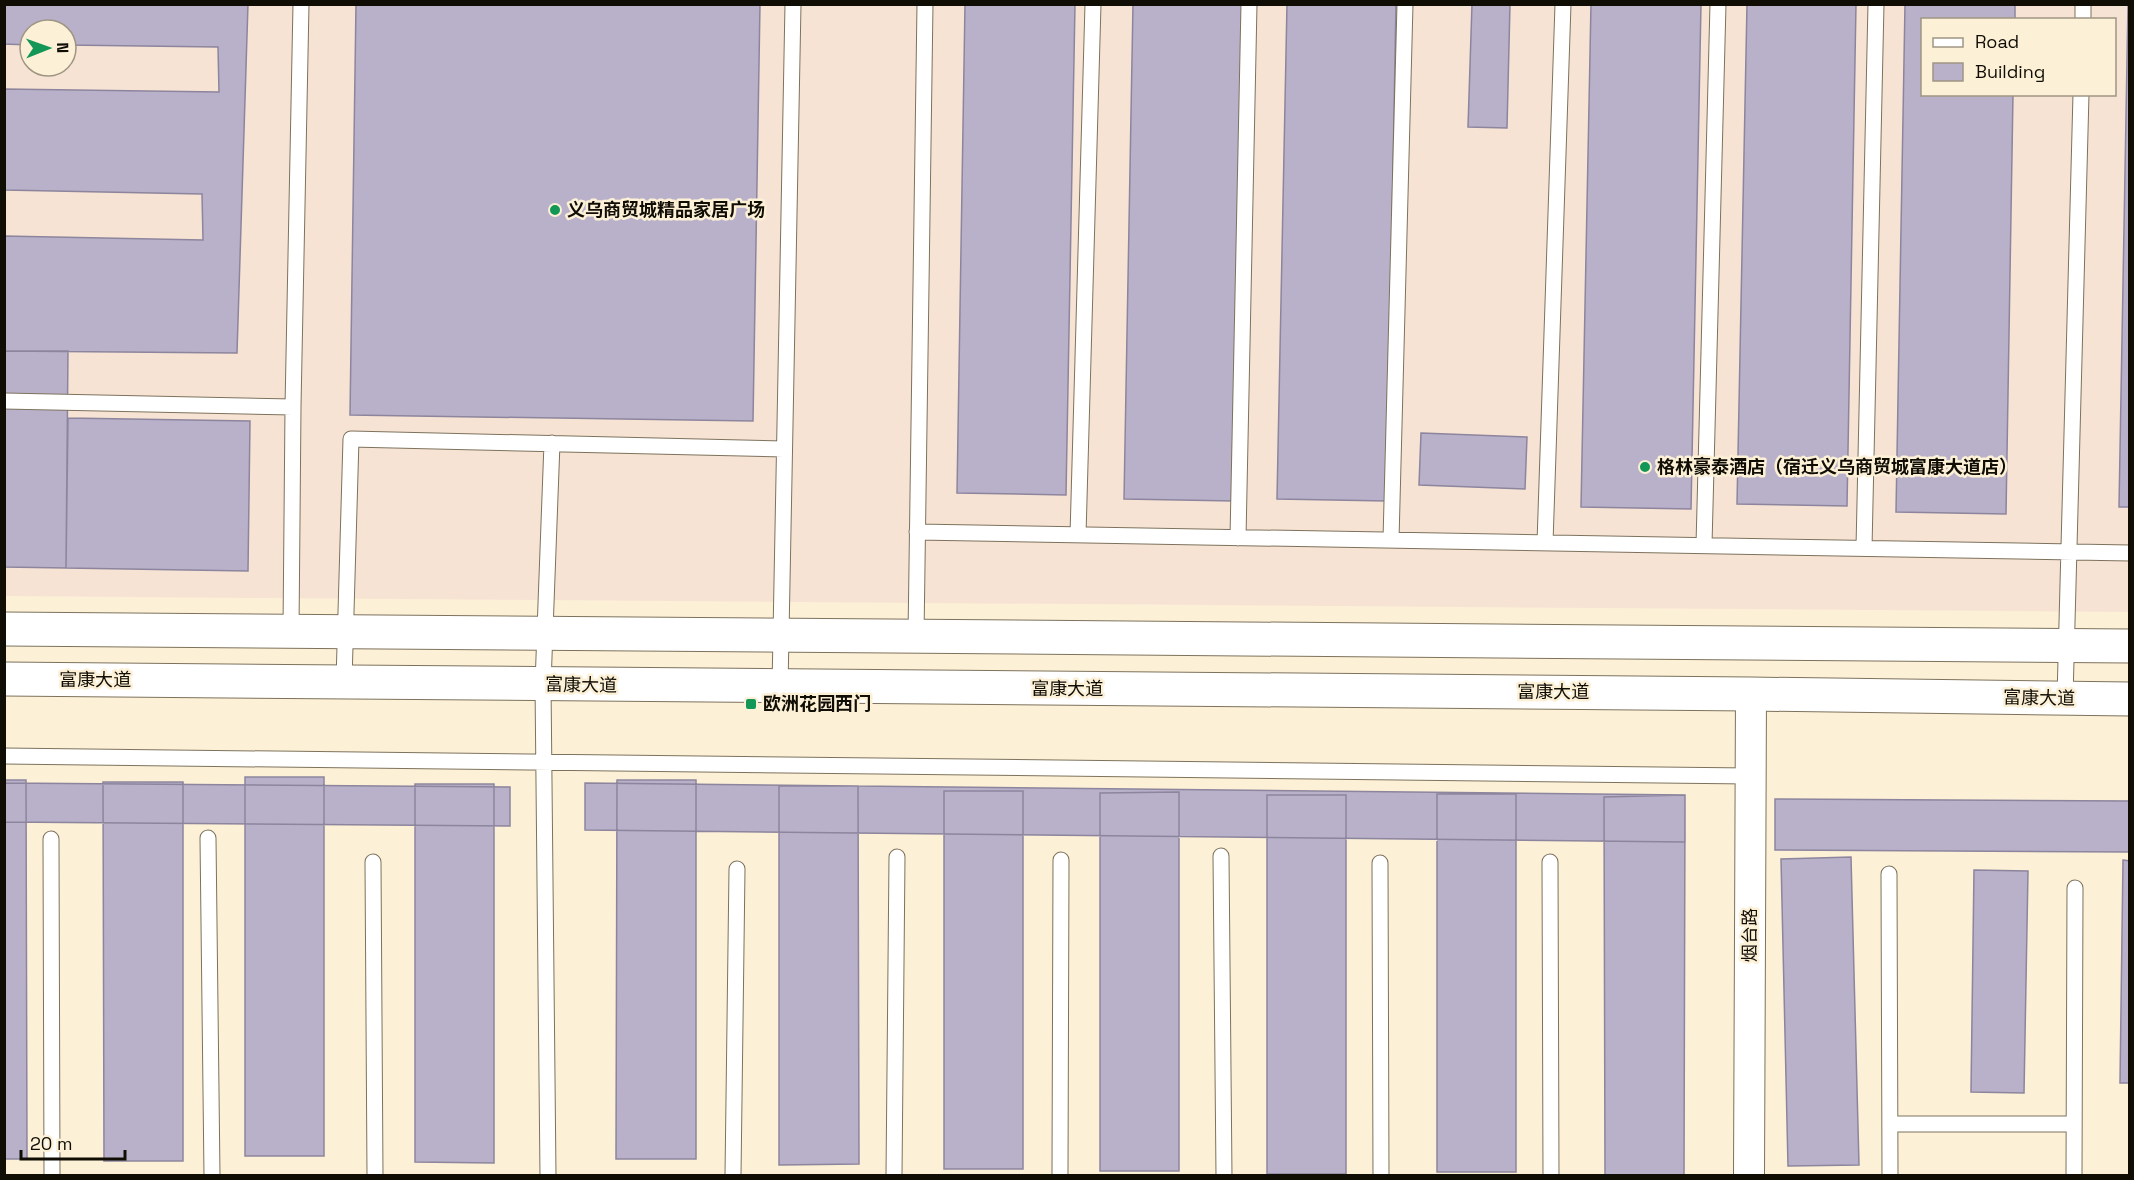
<svg xmlns="http://www.w3.org/2000/svg" width="2134" height="1180" font-family="'Space Grotesk','Noto Sans SC',sans-serif">
<rect width="100%" height="100%" fill="#fcf0d7"/>
<path fill="#f7e3d4" fill-rule="evenodd" d="M5,5h2124v607l-2124,-16zM1922,20h192v74h-192zM30,30h36v36h-36z"/>
<path fill="#b8b1c9" stroke="#8c859d" stroke-width="1.5" d="M4,4h244l-11,349 -233,-2v-115l199,4 -1,-46 -198,-4v-101l215,3 -1,-45 -152,-2v-15h-36v15l-26,-1z
M356,4h404l-7,417 -403,-6z
M965,4h110l-9,491 -109,-2z
M1133,4h110l-9,497 -110,-2z
M1287,4h109l-9,497 -110,-2z
M1472,4h38l-3,124 -39,-1z
M1591,4h110l-10,505 -110,-2z
M1747,4h109l-9,502 -110,-2z
M1905,4h110v16h-93v74h91l-7,420 -110,-2z
M2128,4h2v503h-11z
M4,351h64l-2,217 -62,-1z
M68,418l182,3 -2,150 -182,-3z
M1421,433l106,4 -2,52 -106,-4z
M245,777h79v379h-79z
M4,780h22l1,379h-23z
M617,780h79v379h-80z
M103,782h80v379h-79z
M4,783l506,4v39l-506,-4z
M585,783l1100,12v47l-1100,-12z
M415,784h79v379l-79,-1z
M779,786h79l1,378 -80,1z
M944,791h79v378h-79z
M1179,792v379h-79v-378z
M1437,794h79v378h-79z
M1267,795h79v379h-79z
M1685,795l-1,380h-79l-1,-378z
M1775,799l355,2v51l-355,-2z
M1851,857l8,308 -71,1 -7,-307z
M2123,860l7,1v222h-10z
M1974,870l54,1 -4,222 -53,-1z"/>
<g fill="none" stroke-linecap="round" stroke-linejoin="round">
<g stroke="#7d725c" stroke-width="17">
<path id="lane" d="M2083,20v-16
M4,401l289,6
M917,532l1213,21
M1078,535l15,-531
M1238,538l11,-534
M1391,540l14,-536
M1545,543l18,-539
M1704,545l14,-541
M1864,548l12,-544
M291,631l2,-224 8,-403
M916,636l9,-632
M344,681l7,-242 433,10
M780,687l13,-683
M2065,698l16,-604
M4,756l1746,20
M208,838l4,338
M51,839l1,337
M1221,856l3,320
M373,862l2,314
M1550,862l1,314
M1380,863l1,313
M1889,874l1,302
M1890,1124h184
M548,1176l-5,-492 9,-241
M733,1176l4,-307
M894,1176l3,-319
M1060,1176l1,-316
M2074,1176l1,-288"/>
</g>
<g stroke="#7d725c" stroke-width="32">
<path id="street" d="M1749,1176l2,-482"/>
</g>
<g stroke="#7d725c" stroke-width="35">
<path id="secondary" d="M4,629l2126,17
M4,679l1747,15 379,5"/>
</g>
<use href="#lane" stroke="#fff" stroke-width="15"/>
<use href="#street" stroke="#fff" stroke-width="30"/>
<use href="#secondary" stroke="#fff" stroke-width="33"/>
</g>
<g fill="#139757" stroke="#fcf0d7" stroke-width="2">
<circle cx="555" cy="210" r="6"/>
<circle cx="1645" cy="467" r="6"/>
<rect x="745" y="698" width="12" height="12" rx="3"/>
</g>
<g text-anchor="middle" stroke-width="5" stroke-linejoin="round" paint-order="stroke">
<g font-size="18" font-weight="bold" fill="#100d05" stroke="#fcf0d7" text-anchor="start">
<text x="567" y="216">义乌商贸城精品家居广场</text>
<text x="1657" y="473">格林豪泰酒店（宿迁义乌商贸城富康大道店）</text>
<text x="763" y="710">欧洲花园西门</text>
</g>
<g font-size="18" fill="#100d05" stroke="#fcf0d7">
<text x="95" y="686">富康大道</text>
<text transform="translate(581 685) rotate(1)" y="6">富康大道</text>
<text x="1067" y="695">富康大道</text>
<text x="1553" y="698">富康大道</text>
<text transform="translate(2039 698) rotate(1)" y="6">富康大道</text>
<text transform="translate(1750 935) rotate(-90)" y="6">烟台路</text>
</g>
</g>
<rect width="2134" height="1180" fill="none" stroke="#100d05" stroke-width="12"/>
<rect x="1921" y="18" width="195" height="78" fill="#fcf0d7" stroke="#9e9583" stroke-width="1.5"/>
<rect x="1933" y="38" width="30" height="9" fill="#ffffff" stroke="#9e9583" stroke-width="1.5"/>
<text x="1975" y="48" font-size="18" fill="#100d05">Road</text>
<rect x="1933" y="63" width="30" height="18" fill="#b8b1c9" stroke="#9e9583" stroke-width="1.5"/>
<text x="1975" y="78" font-size="18" fill="#100d05">Building</text>
<g transform="translate(48 48) rotate(89)"><circle r="28" fill="#fcf0d7" stroke="#9e9583" stroke-width="1.5"/>
<path d="M0-4.5L10 22L0 15L-10 22Z" fill="#139757"/>
<text y="-9" font-size="16" font-weight="bold" text-anchor="middle" fill="#100d05">N</text>
</g>
<path d="M21 1150v9h104v-9" fill="none" stroke="#100d05" stroke-width="3"/>
<text x="30" y="1150" font-size="18" fill="#100d05" stroke="#fcf0d7" stroke-width="4.5" paint-order="stroke">20 m</text>
</svg>
